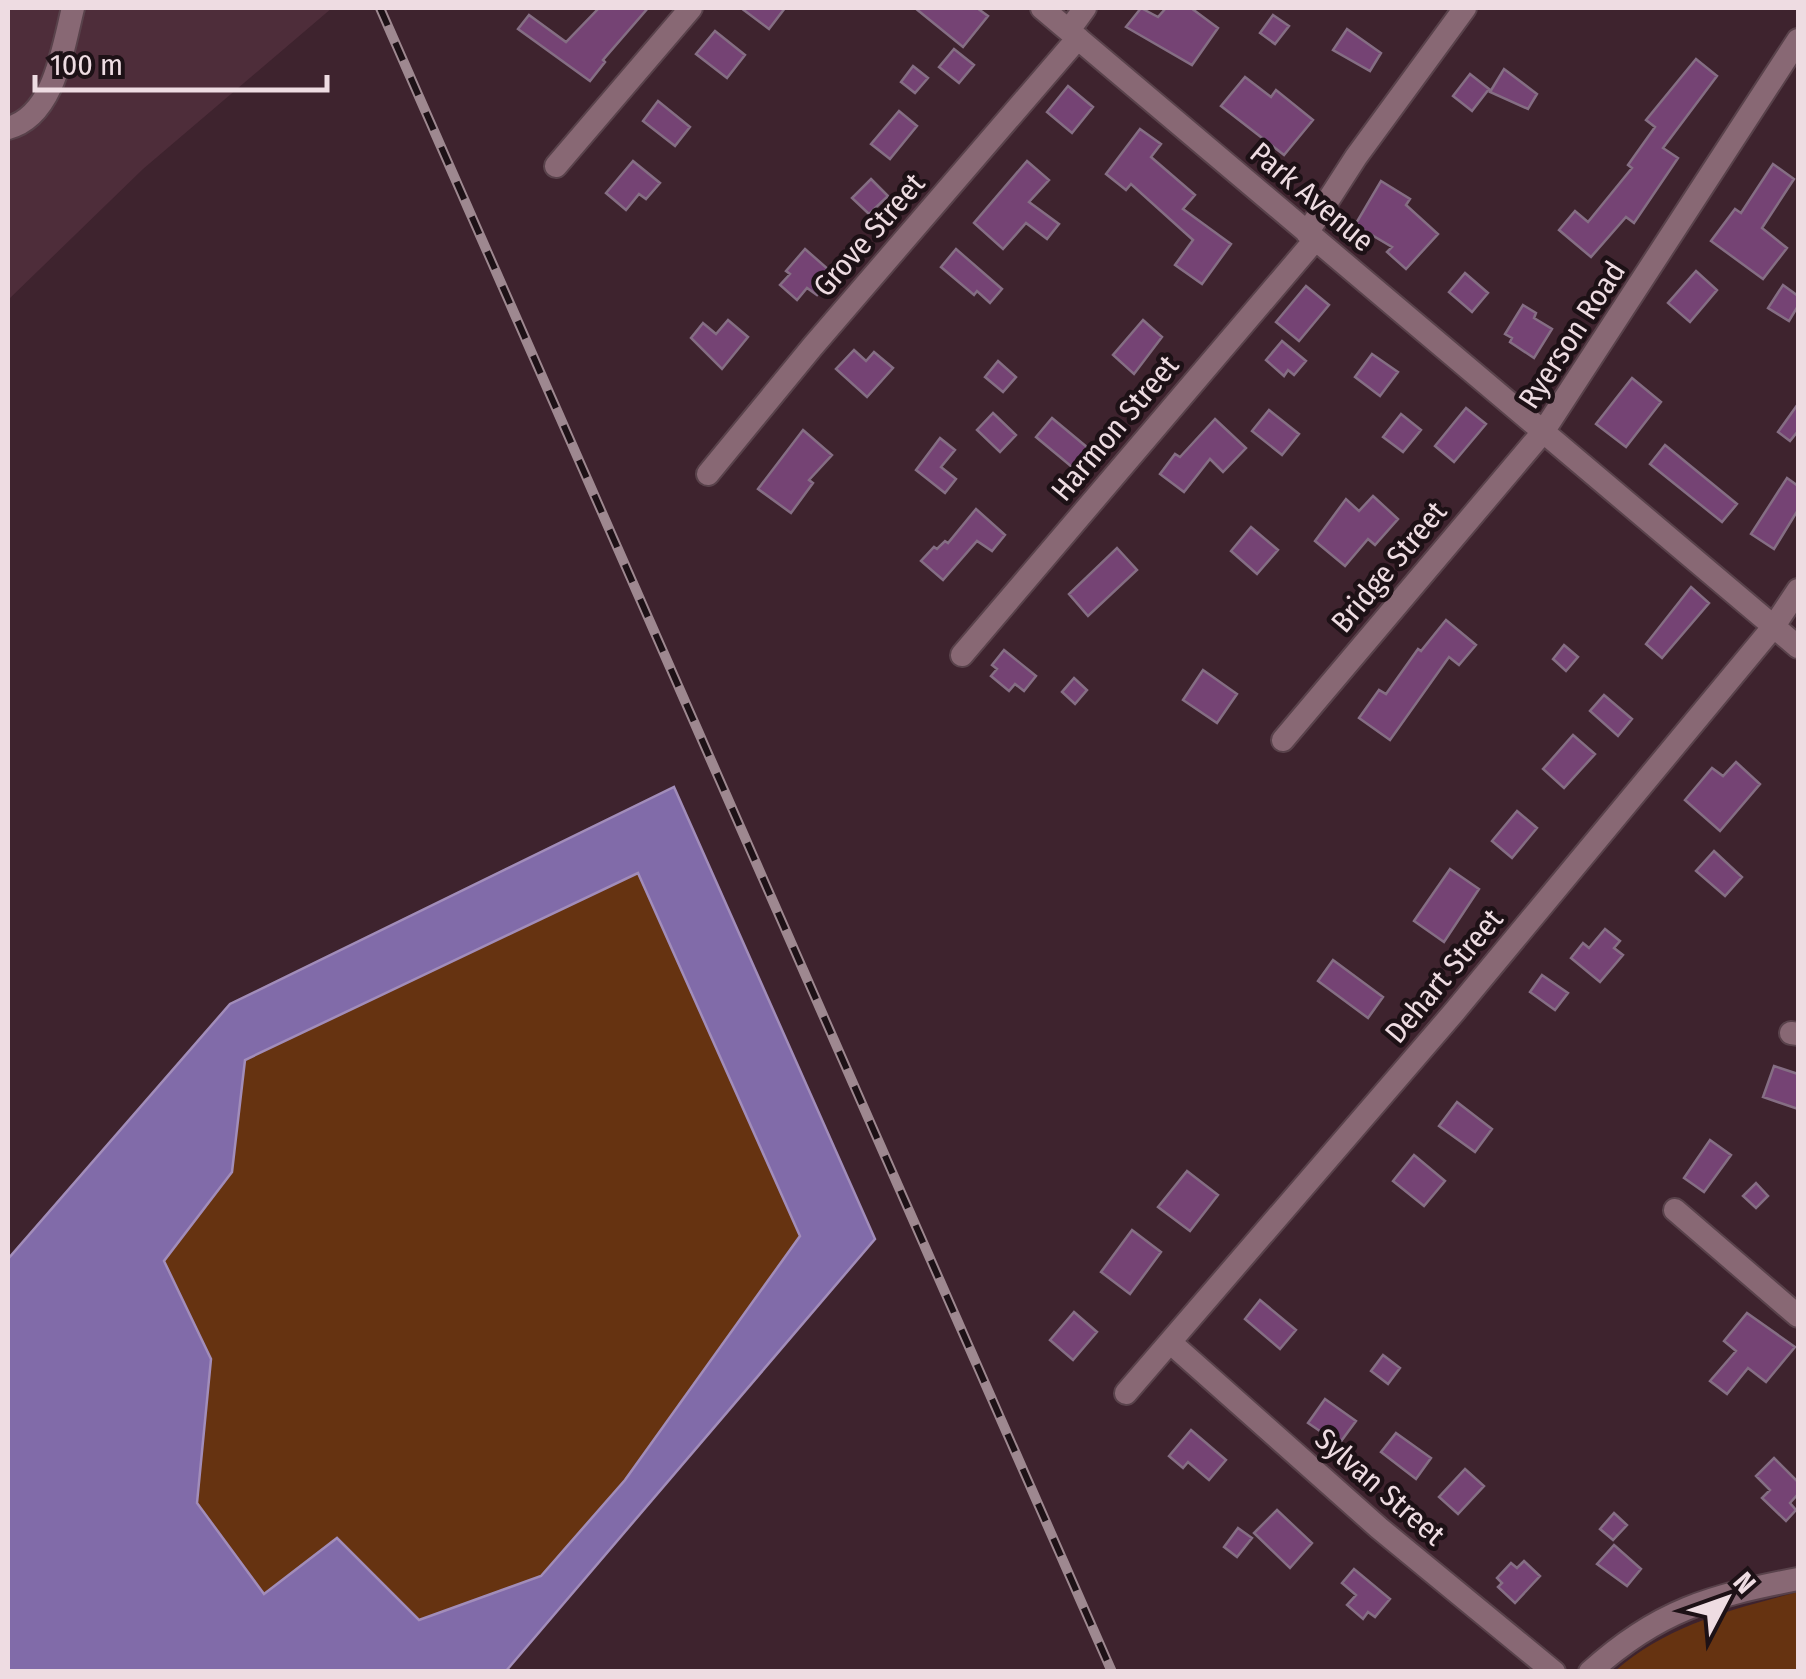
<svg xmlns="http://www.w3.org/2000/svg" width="1806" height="1679" font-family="'Fira Sans Condensed',sans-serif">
<rect width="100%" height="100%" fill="#3e232e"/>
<path fill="#4e2d3a" d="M8,8h324l-189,161 -135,131z"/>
<path fill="#631" d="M638,872l162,364 -175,244 -84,96 -122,44 -82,-82 -73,56 -67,-91 14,-144 -47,-98 68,-89 13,-112z
M1798,1592v79h-183c52,-46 118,-62 183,-79z"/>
<path fill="#816ba9" stroke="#a28dba" stroke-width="2.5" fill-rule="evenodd" d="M674,787l201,452 -369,432h-498v-412l222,-255zM638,873l162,363 -175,244 -84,96 -122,44 -82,-82 -73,56 -67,-91 14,-144 -47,-98 68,-89 13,-112z"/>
<path fill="#754374" stroke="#856e84" stroke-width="2.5" d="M599,8h49l-45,52 2,2 -15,19 -72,-52 11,-14 37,27z
M741,8h44l-16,21z
M915,8h62l11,8 -25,31z
M1141,8l17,9 8,-9h25l27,20 -26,37 -66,-38z
M1273,15l16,11 -14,18 -15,-11z
M1347,29l34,24 -11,18 -37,-21z
M715,31l30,24 -18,23 -31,-24z
M954,49l20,16 -15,18 -20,-16z
M1696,59l21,17 -54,72 15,10 -44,65 -8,-6 -35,40 -32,-27 16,-19 13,11 44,-54 -4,-3 27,-38 -9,-7z
M913,66l15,12 -13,15 -14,-11z
M1504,69l33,25 -9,15 -38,-17z
M1470,74l19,15 -17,22 -19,-15z
M1245,77l26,20 5,-7 37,30 -29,35 -63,-49z
M1068,86l25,21 -21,26 -25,-21z
M658,101l32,26 -15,19 -32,-25z
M899,111l18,15 -27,33 -19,-15z
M1140,129l21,15 -10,13 44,38 -12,14 48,35 -29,40 -27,-19 18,-25 -62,-56 -5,6 -20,-16z
M633,161l27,22 -14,16 -7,-5 -13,16 -20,-17z
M1027,161l22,19 -20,22 30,22 -12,15 -21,-16 -23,26 -29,-26z
M1773,164l21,15 -32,49 25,20 -24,31 -52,-38 24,-32 6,4z
M871,179l17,17 -19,18 -17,-16z
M1381,181l29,18 -4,6 32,29 -32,35 -19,-17 5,-5 -37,-22z
M805,249l24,21 -2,2 5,5 -15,18 -10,-7 -10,12 -17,-15 10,-11 -4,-3z
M956,249l46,40 -12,14 -13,-12 -3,4 -33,-28z
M1696,271l21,19 -27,32 -22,-19z
M1465,273l23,20 -16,19 -23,-20z
M1783,285l15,11v10l-9,15 -21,-13z
M1306,286l23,19 -30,36 -23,-19z
M1523,305l13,8 -2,5 18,11 -18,29 -24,-16 2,-4 -7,-4z
M728,320l20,17 -26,32 -31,-31 12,-15 13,11z
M1143,320l19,17 -28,37 -21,-19z
M1282,341l24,20 -12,14 -6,-5 -4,6 -18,-16z
M854,350l12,11 8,-9 19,16 -26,29 -31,-28z
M1372,354l26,18 -18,24 -25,-19z
M998,361l18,16 -13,15 -18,-15z
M1632,378l29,24 -35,45 -30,-23z
M1798,404v27l-8,10 -12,-9z
M1466,408l20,16 -32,38 -19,-16z
M1269,410l30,24 -17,21 -30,-24z
M993,413l23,22 -16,17 -23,-22z
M1401,414l20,16 -18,22 -20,-15z
M1052,418l36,30 -16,19 -36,-30z
M1215,419l31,29 -23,24 -13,-13 -26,33 -24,-18 15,-20 5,3z
M803,430l29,25 -23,25 4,3 -22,30 -33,-24z
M940,438l15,12 -14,17 15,12 -11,14 -29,-23z
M1665,445l72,59 -15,18 -72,-58z
M1787,478l11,8v24l-24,39 -23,-15z
M1373,496l25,23 -23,26 -7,-6 -23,27 -30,-25 31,-42 13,12z
M976,509l29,26 -13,16 -15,-10 -34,39 -22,-19 13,-14 3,2 8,-8 3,2z
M1251,527l27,23 -21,24 -26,-23z
M1117,548l20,22 -49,46 -19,-22z
M1691,587l18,16 -47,55 -16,-14z
M1446,620l30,25 -17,20 -10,-8 -59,83 -31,-22 20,-28 7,4 32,-45 3,2z
M1564,645l14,12 -12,14 -13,-12z
M1004,650l32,26 -12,15 -9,-7 -6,7 -18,-15 6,-7 -5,-4z
M1203,670l34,24 -20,29 -34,-23z
M1074,678l13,12 -12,14 -13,-12z
M1604,695l28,24 -14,17 -28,-25z
M1573,735l22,19 -31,34 -21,-19z
M1736,762l24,22 -40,47 -35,-31 27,-32 11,8z
M1517,811l20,17 -25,30 -20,-17z
M1714,851l28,26 -17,19 -29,-25z
M1450,869l29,20 -35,53 -30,-21z
M1605,929l15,12 -6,7 9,7 -23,27 -29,-24 12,-15 6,5z
M1333,960l50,37 -15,21 -50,-37z
M1542,975l26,18 -13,17 -25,-18z
M1774,1066l24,8v35l-35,-12z
M1457,1102l35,27 -17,23 -36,-26z
M1710,1140l21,15 -27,37 -20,-14z
M1414,1155l31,26 -21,25 -31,-25z
M1187,1171l31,24 -28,36 -32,-24z
M1756,1183l12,13 -12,12 -13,-12z
M1132,1230l29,22 -31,42 -29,-22z
M1260,1300l36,30 -16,19 -35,-30z
M1074,1312l23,20 -24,28 -23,-20z
M1747,1313l48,34 -29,35 -18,-14 -21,26 -17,-13 26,-30 -12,-10z
M1383,1355l17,13 -12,16 -17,-13z
M1325,1399l31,22 -17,23 -31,-21z
M1191,1430l35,30 -17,20 -21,-18 -5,6 -14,-12z
M1396,1433l35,25 -15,21 -35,-27z
M1774,1458l24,24v12l-8,9 6,7 -10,11 -24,-23 8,-8 -14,-14z
M1465,1469l19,17 -26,28 -19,-17z
M1277,1510l35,33 -22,25 -36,-35z
M1614,1513l13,12 -14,15 -13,-11z
M1238,1528l14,10 -15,19 -13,-10z
M1614,1545l27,24 -14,17 -30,-22z
M1524,1561l16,15 -25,27 -17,-16 4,-4 -5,-5 14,-15 6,5z
M1354,1569l36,30 -15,18 -7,-5 -5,7 -16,-14 9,-10 -14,-12z"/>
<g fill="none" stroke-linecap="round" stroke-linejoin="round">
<g stroke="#59424b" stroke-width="26">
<path id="minor" d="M1042,8l756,639
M1069,30l16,-22
M8,128c46,-12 55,-80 65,-120
M556,166l135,-158
M1307,233l49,-76 109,-149
M708,474l105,-128 265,-308
M962,655l353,-415
M1283,740l260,-308 255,-392
M1791,1033l7,1
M1675,1210l123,106
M1171,1343l208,185 175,144
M1126,1393l329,-382 319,-385 24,-36
M1590,1672c68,-62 121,-76 208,-93"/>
</g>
<use href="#minor" stroke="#886874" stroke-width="22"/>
<g stroke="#9e8890" stroke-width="10">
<path id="rail" d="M380,8l732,1664"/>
</g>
<use href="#rail" stroke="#1d1116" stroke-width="6" stroke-dasharray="19" stroke-linecap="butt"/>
</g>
<g text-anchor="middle" stroke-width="9" stroke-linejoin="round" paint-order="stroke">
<g font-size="30" fill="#eedce2" stroke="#1d1116">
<text transform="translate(1312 197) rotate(40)" y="10">Park Avenue</text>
<text transform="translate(869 235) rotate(-49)" y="10">Grove Street</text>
<text transform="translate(1572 335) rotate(-57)" y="10">Ryerson Road</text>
<text transform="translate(1115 428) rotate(-50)" y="10">Harmon Street</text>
<text transform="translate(1389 567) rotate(-50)" y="10">Bridge Street</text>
<text transform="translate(1444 976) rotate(-50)" y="10">Dehart Street</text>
<text transform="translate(1380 1487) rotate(41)" y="10">Sylvan Street</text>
</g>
</g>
<rect width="1806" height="1679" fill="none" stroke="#eedce2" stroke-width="20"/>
<g transform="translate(1726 1599) rotate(49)" stroke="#1d1116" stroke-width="8" paint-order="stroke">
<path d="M0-8L18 38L0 25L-18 38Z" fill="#eedce2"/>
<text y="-15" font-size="28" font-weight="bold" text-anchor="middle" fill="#eedce2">N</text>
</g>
<path d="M35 75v15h292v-15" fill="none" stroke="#eedce2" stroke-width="5"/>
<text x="50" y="75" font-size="30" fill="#eedce2" stroke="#1d1116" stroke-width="8" paint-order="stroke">100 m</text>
</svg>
